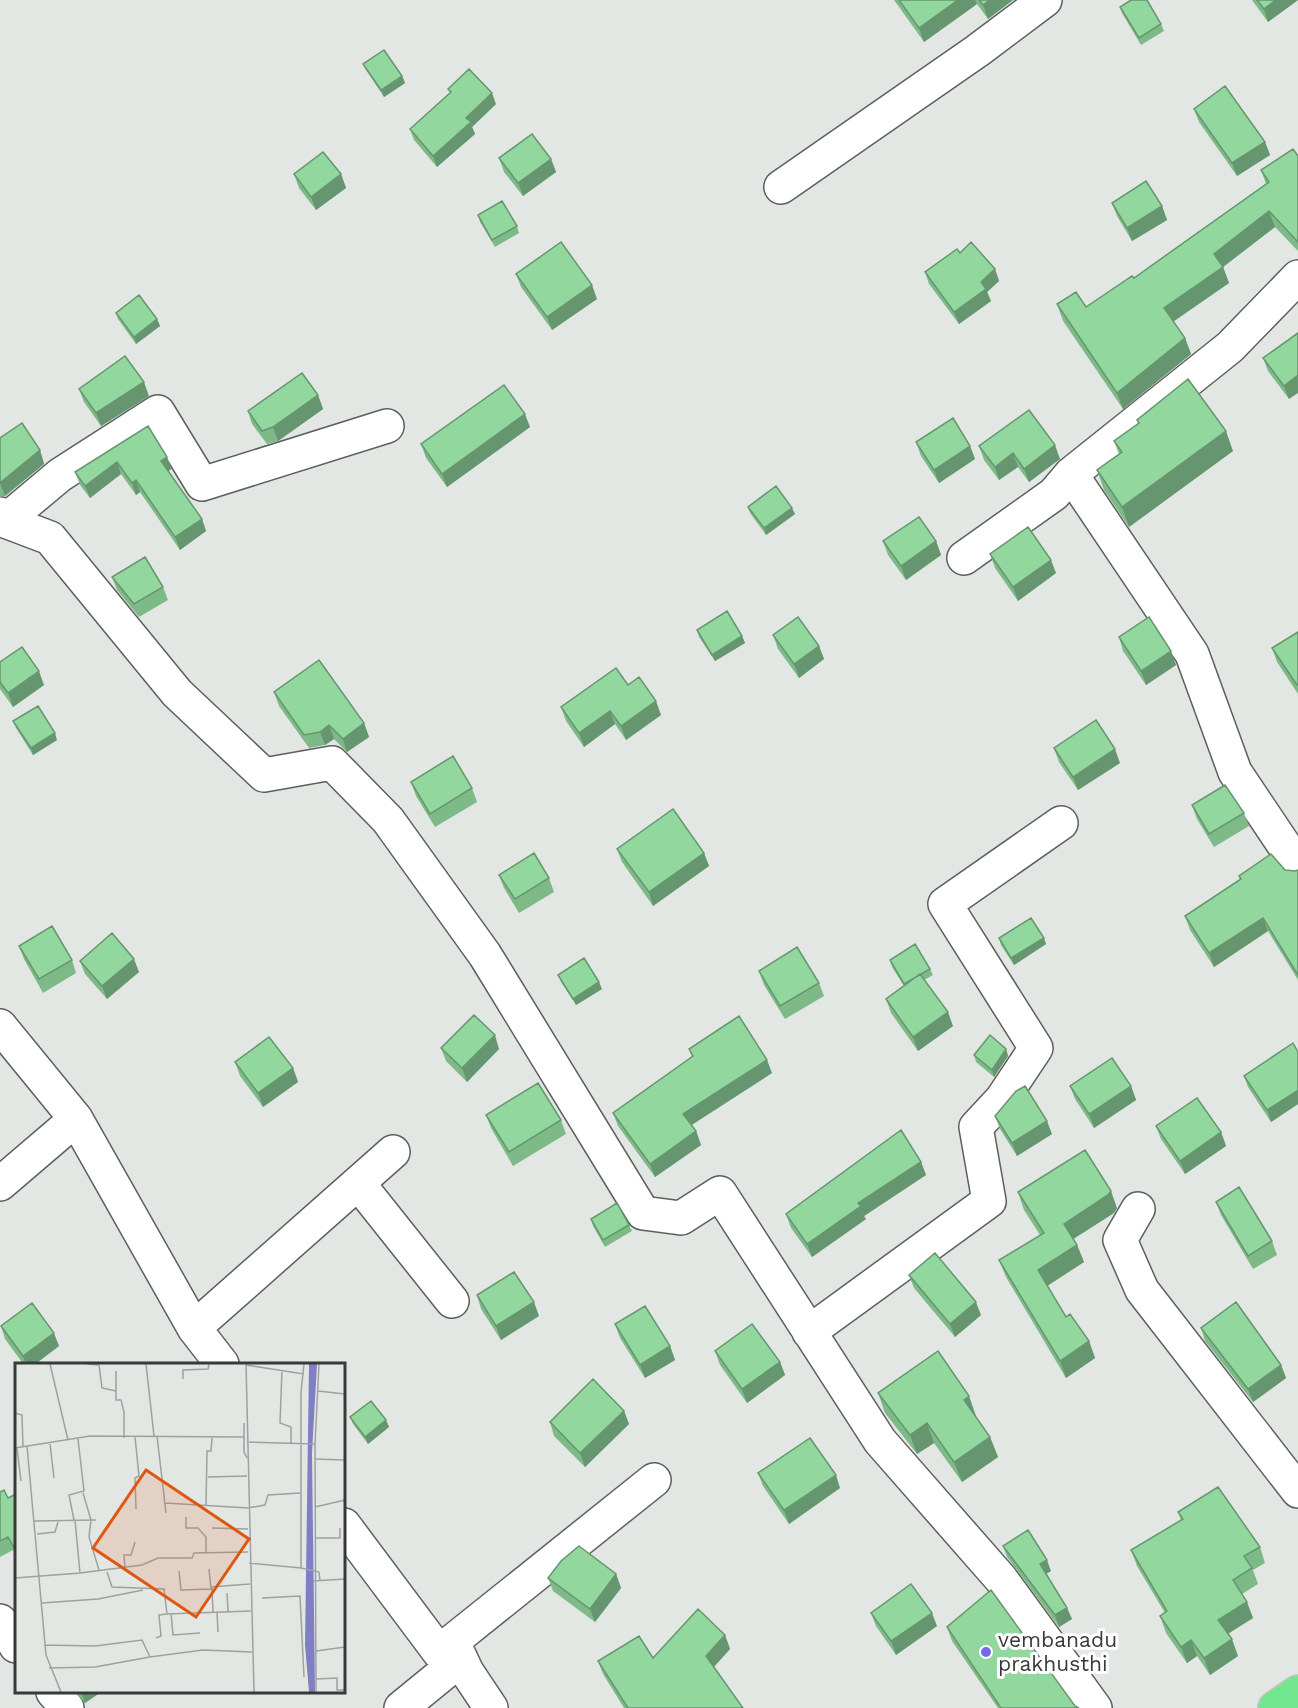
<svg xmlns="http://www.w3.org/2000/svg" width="1298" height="1708" font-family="'Work Sans',sans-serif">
<rect width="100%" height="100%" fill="#e3e7e4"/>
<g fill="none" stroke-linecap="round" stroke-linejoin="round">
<g stroke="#5c5f5c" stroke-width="36">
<path id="minor" d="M781,187l196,-136 68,-51
M1071,474l121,180 43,118 63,94
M0,514l5,7 45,17 127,155 87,82 68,-12 56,57 97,135 158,258 38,5 39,-25 160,248 121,138 94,129
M5,521l55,-46 98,-63 44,72 185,-58
M964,558l90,-64 17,-20 159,-127 68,-70
M0,1026l76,93 -76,65
M76,1119l118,209
M358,1183l94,118
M1138,1209l-18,31 22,50 156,201
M809,1332l180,-131 -13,-74 26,-28 34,-51 -91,-144 116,-81
M222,1364l-28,-36 199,-176
M344,1525l95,127 215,-172
M0,1621l16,25
M453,1642l14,30 24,36
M53,1692l14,16
M401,1708l60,-49"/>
</g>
<g stroke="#c3c4c3" stroke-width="36">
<path id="highway" d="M1275,1708l23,-16"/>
</g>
<use href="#minor" stroke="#fff" stroke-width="33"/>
<use href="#highway" stroke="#72e78d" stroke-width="33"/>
</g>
<path fill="#7eb988" d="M894,0h119l-25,19 -11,-15 -53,38z
M1252,0h46l-30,22z
M1120,7l41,17 3,7 -23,14 -19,-32z
M363,64l39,12 3,7 -21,14 -18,-27z
M448,89l48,15 -24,23 3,7 -38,33 -23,-27 -4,-11 40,-36z
M1194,109l71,33 5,13 -33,21 -38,-54z
M1298,156v95l-23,-24 -52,40 6,16 -56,38 12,17 6,16 -68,55 -60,-88 -6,-17 29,3 48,-29 132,-94 -5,-14z
M499,158l52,1 5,13 -33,24 -19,-24z
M294,174h47l5,14 -30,22 -17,-22z
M1112,203l50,3 5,14 -35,21 -15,-25z
M478,215l39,11 2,7 -24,14 -15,-25z
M960,253l35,16 4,12 -12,11 4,9 -32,23 -30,-40 -4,-12z
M516,274l81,25 -45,31 -31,-43z
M116,313l41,6 3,7 -24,18 -18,-25z
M1298,333l-9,66 -21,-28 -5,-13z
M79,389l70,7 -48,30 -17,-24z
M318,395l5,14 -45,32 -11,3 -15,-20 -4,-13z
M1137,420l96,31 -104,76 -25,-37 -7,-20 22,-16 -5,-13 24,-17z
M148,426l19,31 4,12 -3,3 34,47 4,12 -26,19 -40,-58 -4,3 -15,-21 -31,24 -10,-13 -5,-13z
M530,427l-83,60 -21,-29 -5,-14z
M0,438l40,12 4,14 -39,32 -5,1z
M916,442l54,4 5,13 -36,24 -18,-27z
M979,446l81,13 -31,23 -11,-15 -19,13 -15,-20z
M748,507l47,7 -29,21 -16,-22z
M883,541h53l5,14 -35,25 -18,-25z
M990,554l66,19 -38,28 -23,-33z
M112,577l51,10 5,13 -29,17 -22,-27z
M697,630l45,6 3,7 -30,18 -16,-24z
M1298,632v62l-21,-32 -5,-14z
M773,635l46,11 5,13 -25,19 -21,-29z
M1119,637l52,14 5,14 -30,20 -23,-34z
M0,662l44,23 -31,22 -13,-18z
M628,685l33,30 -35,25 -11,-16 -31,23 -18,-26 -5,-14z
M274,692l90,31 5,14 -22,15 -13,-13 -9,6 -16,3 -30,-42z
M13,721l44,19 -24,15 -17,-27z
M1054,748l66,15 -42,27 -19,-28z
M411,782l61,6 5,14 -42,25 -19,-31z
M1192,805l52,8 5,13 -35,21 -17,-28z
M617,849l87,4 5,13 -56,40 -31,-44z
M1285,870l10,1 3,-1v110l-30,-49 -54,36 -24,-37 -5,-14 55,-37 -1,-3z
M499,875l50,3 5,14 -35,21 -15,-25z
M999,938l47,6 -32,21 -13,-20z
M19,946l53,14 4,13 -33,20 -19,-34z
M890,960l40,9 3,6 -9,5 29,46 -35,25 -27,-38 -5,-14 18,-13 -12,-19z
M80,961l59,11 -32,27 -22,-25z
M759,971l60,12 5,13 -39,23 -21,-34z
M558,975l44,14 -26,16 -15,-23z
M441,1048l58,1 -32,33 -21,-21z
M689,1049l83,24 -80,52 4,6 5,14 -46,32 -37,-51 -5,-13 79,-56z
M1006,1049l2,7 -14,21 -18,-15 -2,-7z
M1298,1052v52l-27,18 -23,-35 -4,-11z
M235,1062l58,6 5,14 -35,25 -23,-31z
M1070,1086h61l5,14 -42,28 -19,-29z
M486,1115l75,5 5,14 -53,32 -22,-38z
M995,1116l57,18 -35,22 -17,-27z
M1156,1126l65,6 5,14 -41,28 -24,-35z
M921,1162l5,13 -62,41 2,3 -54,38 -21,-29 -5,-14z
M1018,1192l99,16 -3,5 -41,26 4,6 7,17 -37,24 19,31 23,24 6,17 -29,20 -60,-101 -7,-17 41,-25 -16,-25z
M1216,1202l56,39 5,14 -24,14 -32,-54z
M591,1219l38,6 3,6 -27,16 -12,-21z
M909,1275l72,40 -26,22 -41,-49z
M477,1295l62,21 -38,24 -20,-31z
M615,1324l55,22 5,14 -30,18 -25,-40z
M1,1326l58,20 -25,19h-10l-19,-26z
M1201,1328l80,37 5,13 -33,24 -48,-61z
M715,1351l65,11 5,13 -38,28 -27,-38z
M878,1393l98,23v1l14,20 8,20 -36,25 -28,-39 -17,11 -32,-41z
M624,1411l5,13 -44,43 -31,-31 -4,-14z
M350,1417l36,3 3,7 -21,17 -15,-20z
M758,1473l82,15 -51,36 -26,-38z
M0,1492l8,6 8,-4v62l-3,-6 -13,7z
M1178,1512l82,35 5,16 -12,7 5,14 -16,10 11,24 -25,16 10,22 -28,19 -13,-19 -10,7 -21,-30 -6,-17 5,-3 -28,-47 -6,-16 50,-30z
M1003,1546l48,25 -5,3 21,34 5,11 -13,8 -52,-70z
M616,1574l5,14 -26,34 -42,-31 -5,-13z
M871,1613l66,13 -41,29 -20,-29z
M947,1627l128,79 4,2h-81l-46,-67z
M725,1635l5,14 -16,18 29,41h-119l-21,-34 -5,-13 55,-3z
M75,1692h26l-16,11z"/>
<path fill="#66966f" d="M958,0h17l2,4 -53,38 -5,-14z
M990,0h23l-25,19 -5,-14z
M1276,0h22l-30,22 -4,-13z
M402,76l3,7 -21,14 -3,-7z
M492,93l4,11 -24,23 3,7 -38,33 -4,-11 33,-38z
M1265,142l5,13 -33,21 -5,-13z
M551,159l5,13 -33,24 -5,-13z
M341,174l5,14 -30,22 -5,-13z
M1162,206l5,14 -35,21 -5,-13z
M1269,211l6,16 -52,40 6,16 -59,41 -6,-16 50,-54z
M995,269l4,12 -12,11 4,9 -32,23 -5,-12 27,-30z
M592,285l5,14 -45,31 -5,-13z
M157,319l3,7 -24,18 -2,-7z
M1185,338l6,16 -68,55 -6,-16z
M1298,375v18l-9,6 -5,-13z
M144,382l5,14 -48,30 -5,-13z
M318,395l5,14 -45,32 -5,-14z
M525,414l5,13 -83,60 -5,-13z
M1226,431l7,20 -104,76 -7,-20z
M1055,445l5,14 -31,23 -5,-13z
M970,446l5,13 -36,24 -5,-13z
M40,450l4,14 -39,32 -5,-13z
M1013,453l5,14 -19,13 -4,-13z
M167,457l4,12 -6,5 -4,-13z
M117,462l4,12 -31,24 -5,-12z
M136,480l4,12 -4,3 -4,-12z
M792,508l3,6 -29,21 -2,-7z
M202,519l4,12 -26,19 -5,-13z
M936,541l5,14 -35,25 -5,-14z
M1051,560l5,13 -38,28 -5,-14z
M742,636l3,7 -30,18 -3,-6z
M819,646l5,13 -25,19 -5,-14z
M1171,651l5,14 -30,20 -5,-14z
M39,671l5,14 -31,22 -5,-14z
M656,701l5,14 -35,25 -5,-14z
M610,711l5,13 -31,23 -5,-14z
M364,723l5,14 -22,15 -4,-13z
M329,725l5,14 -9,6 -5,-13z
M55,733l2,7 -24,15 -2,-7z
M1115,749l5,14 -42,27 -5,-13z
M704,853l5,13 -56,40 -4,-14z
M1263,918l5,13 -54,36 -5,-14z
M1044,938l2,6 -32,21 -3,-7z
M134,959l5,13 -32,27 -5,-13z
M599,982l3,7 -26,16 -3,-6z
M948,1012l5,14 -35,25 -5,-14z
M495,1035l4,14 -32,33 -5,-14z
M1006,1049l2,7 -14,21 -2,-7z
M767,1060l5,13 -84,54 -5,-13z
M293,1068l5,14 -35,25 -5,-14z
M1131,1086l5,14 -42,28 -5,-14z
M1297,1091l1,4v9l-27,18 -4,-12z
M1047,1121l5,13 -35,22 -5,-13z
M696,1131l5,14 -46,32 -5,-13z
M1221,1132l5,14 -41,28 -5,-13z
M921,1162l5,13 -62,41 2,3 -54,38 -5,-13 51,-41z
M1111,1191l6,17 -3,5 -44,28 -6,-17z
M1077,1245l7,17 -40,26 -6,-18z
M534,1302l5,14 -38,24 -5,-14z
M976,1302l5,13 -26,22 -5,-13z
M54,1333l5,13 -25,19h-8l-3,-9z
M1089,1341l6,17 -29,20 -6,-17z
M670,1346l5,14 -30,18 -5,-13z
M780,1362l5,13 -38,28 -5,-14z
M1281,1365l5,13 -33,24 -5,-13z
M969,1396l7,20 -5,4 -7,-20z
M624,1411l5,13 -44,43 -5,-14z
M386,1420l3,7 -21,17 -3,-7z
M927,1423l7,20 -17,11 -7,-19z
M990,1437l8,20 -36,25 -8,-20z
M836,1475l4,13 -51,36 -5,-14z
M1047,1560l4,11 -7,4 -4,-11z
M616,1574l5,14 -26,34 -5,-13z
M1247,1602l6,16 -29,18 -6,-16z
M1067,1608l5,11 -13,8 -4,-12z
M932,1613l5,13 -41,29 -5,-14z
M725,1635l5,14 -19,21 -5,-14z
M1232,1639l6,17 -28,19 -6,-17z
M1191,1640l6,16 -10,7 -6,-16z
M81,1692h20l-16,11z"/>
<path fill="#92d79e" stroke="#66966f" stroke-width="1.5" d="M899,0h59l-39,28z
M979,0h11l-7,5z
M1131,0h16l14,24 -22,14 -19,-31z
M1257,0h19l-12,9z
M384,50l18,26 -21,14 -18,-26z
M469,69l23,24 -26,25 5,4 -38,34 -23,-27 41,-37 -3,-3z
M1225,86l40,56 -33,21 -38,-54z
M532,134l19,25 -33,24 -19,-25z
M1293,149l5,7v86l-29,-31 -55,43 9,13 -59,41 21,30 -68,55 -60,-89 19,-12 10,15 46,-31 2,2 135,-96 -8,-12z
M323,152l18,22 -30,23 -17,-23z
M1146,181l16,25 -35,22 -15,-25z
M502,201l15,25 -25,14 -14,-25z
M561,242l31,43 -45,32 -31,-43z
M971,242l24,27 -14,13 5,7 -32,23 -29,-40 32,-23 3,4z
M139,295l18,24 -23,18 -18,-24z
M1298,333v42l-14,11 -21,-28z
M125,356l19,26 -48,31 -17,-24z
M302,373l16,22 -45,32 -11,4 -14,-20z
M1188,379l38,52 -104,76 -25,-37 25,-18 -8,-11 25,-18 -2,-3z
M504,385l21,29 -83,60 -21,-30z
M1029,410l26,35 -31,24 -11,-16 -18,14 -16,-21z
M953,418l17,28 -36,24 -18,-28z
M22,423l18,27 -40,33v-45z
M148,426l19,31 -6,4 41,58 -27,18 -39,-57 -4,3 -15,-21 -32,24 -10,-14z
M776,486l16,22 -28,20 -16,-21z
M919,517l17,24 -35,25 -18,-25z
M1028,527l23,33 -38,27 -23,-33z
M145,557l18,30 -29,17 -22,-27z
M727,611l15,25 -30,19 -15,-25z
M798,617l21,29 -25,18 -21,-29z
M1149,617l22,34 -30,20 -22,-34z
M1298,632v53h-1l-25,-37z
M22,647l17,24 -31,22 -8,-11v-20z
M319,660l45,63 -21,16 -14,-14 -9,7 -16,3 -30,-43z
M616,668l12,17 11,-8 17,24 -35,25 -11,-15 -31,22 -18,-26z
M38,706l17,27 -24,15 -18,-27z
M1096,720l19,29 -42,28 -19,-29z
M453,756l19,32 -42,26 -19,-32z
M1225,785l19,28 -35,21 -17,-29z
M673,809l31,44 -55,39 -32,-43z
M534,853l15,25 -34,21 -16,-24z
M1271,854l14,16 10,1 3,-1v105l-35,-57 -54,35 -24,-37 56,-37 -2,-3z
M1031,918l13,20 -33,20 -12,-20z
M52,926l20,34 -33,19 -20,-33z
M112,933l22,26 -32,27 -22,-25z
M915,944l15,25 -26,15 -14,-24z
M797,947l22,36 -39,23 -21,-35z
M584,958l15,24 -26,17 -15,-24z
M920,974l28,38 -35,25 -27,-38z
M474,1015l21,20 -33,33 -21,-20z
M739,1016l28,44 -84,54 13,17 -46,33 -37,-51 80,-57 -4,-7z
M990,1035l16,14 -14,21 -18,-15z
M269,1037l24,31 -35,25 -23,-31z
M1293,1043l5,9v41l-1,-2 -30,19 -23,-34z
M1112,1058l19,28 -42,28 -19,-28z
M538,1083l23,37 -52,32 -23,-37z
M1025,1086l22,35 -35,22 -17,-27 21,-25z
M1197,1098l24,34 -41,29 -24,-35z
M901,1130l20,32 -63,41 3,3 -54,38 -21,-30z
M1085,1150l26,41 -3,4 -44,29 13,21 -39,25 28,47 4,-3 19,27 -29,20 -61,-101 45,-27 -26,-41z
M1239,1187l33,54 -24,15 -32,-54z
M617,1203l12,22 -26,15 -12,-21z
M935,1253l41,49 -26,22 -41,-49z
M514,1272l20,30 -38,24 -19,-31z
M1236,1302l45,63 -33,24 -47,-61z
M32,1303l22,30 -31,23 -22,-30z
M645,1306l25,40 -30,19 -25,-41z
M752,1324l28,38 -38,27 -27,-38z
M938,1351l31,45 -5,4 26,37 -36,25 -27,-39 -17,12 -32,-42z
M593,1379l31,32 -44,42 -30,-31z
M371,1401l15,19 -21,17 -15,-20z
M810,1438l26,37 -52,35 -26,-37z
M1218,1487l42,60 -16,9 8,12 -19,12 14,22 -29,18 14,19 -28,19 -13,-18 -10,7 -21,-31 7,-5 -36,-61 52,-31 -5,-7z
M4,1490l4,8 8,-4v57l-8,-14 -8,4v-49z
M1028,1530l19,30 -7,4 27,44 -12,7 -52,-69z
M579,1546l37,28 -26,35 -42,-31 13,-17z
M911,1584l21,29 -41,28 -20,-28z
M991,1590l84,116 4,2h-78l-54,-81z
M698,1609l27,26 -19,21 37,52h-115l-30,-47 41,-25 14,22z"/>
<circle fill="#766be6" stroke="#fff" stroke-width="2" cx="986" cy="1652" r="6"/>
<g text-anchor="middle" stroke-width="6" stroke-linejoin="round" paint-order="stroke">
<g font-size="21" fill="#383938" stroke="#fff" text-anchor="start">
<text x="998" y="1647">vembanadu<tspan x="998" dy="24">prakhusthi</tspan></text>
</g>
</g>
<g transform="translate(15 1363)">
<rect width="330" height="330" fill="#e3e7e4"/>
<path d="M294,1h8l-5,89 3,239h-6l-4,-47z" fill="#807fc5"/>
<path fill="none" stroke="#9fa19f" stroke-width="1.5" d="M35,1l18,76M72,1l12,1 3,23 14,3M131,1l8,72M231,1l8,328M231,2l58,9M267,7l-2,53 11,4v17M101,8v29h5l3,12v26M168,16v-9l25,-1 1,-5M303,28l27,3M0,50l7,2 1,32M229,60v29l3,6M142,73l9,77M120,74l4,39 -4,2 1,31M234,79l66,2 4,-80M35,81l4,34M300,81l1,248M12,83l19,209 15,37M0,85l75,-12 154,1M2,85l4,33M299,96l31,1M193,114l39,-1M68,130l8,27 -2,17 10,33M150,140l83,5 17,-3 3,-10 32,-2M191,142l1,-54h4l1,-13M300,144l30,-7M171,154v11h12l8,9v16M59,157l-5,-25 15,-4 -6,-52M19,158l62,-1M197,165l36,1M22,171l18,-2 3,-10M300,175h25v-10M234,200l52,5 18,4 1,9M110,205l-1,-13h7l4,-13M286,205v-176l3,-28M164,208l2,19 30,-1 -2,-20M92,209l5,15 52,2 3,25 84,-3M65,210l62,-8 16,-7h34l2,-5 54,-1M0,215l65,-5 -5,-53M298,218l32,-2M195,224l40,-3M197,225l1,24M212,230l1,18M247,235l38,-2 4,81M27,240l56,-4 45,-9M202,249l1,20M156,250l2,22 27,-2M141,275l5,-2 -2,-21 8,-1M30,282l50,1 47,-6 8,17 53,-7 49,2M301,288l29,-4M34,305l46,-1 55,-10M301,316l21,-1v12h8"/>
<path fill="#df570e" fill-opacity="0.15" stroke="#df570e" stroke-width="3" d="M131,107l103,69 -53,78 -103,-69z"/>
<rect width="330" height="330" fill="none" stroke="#383938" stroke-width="3"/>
</g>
</svg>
